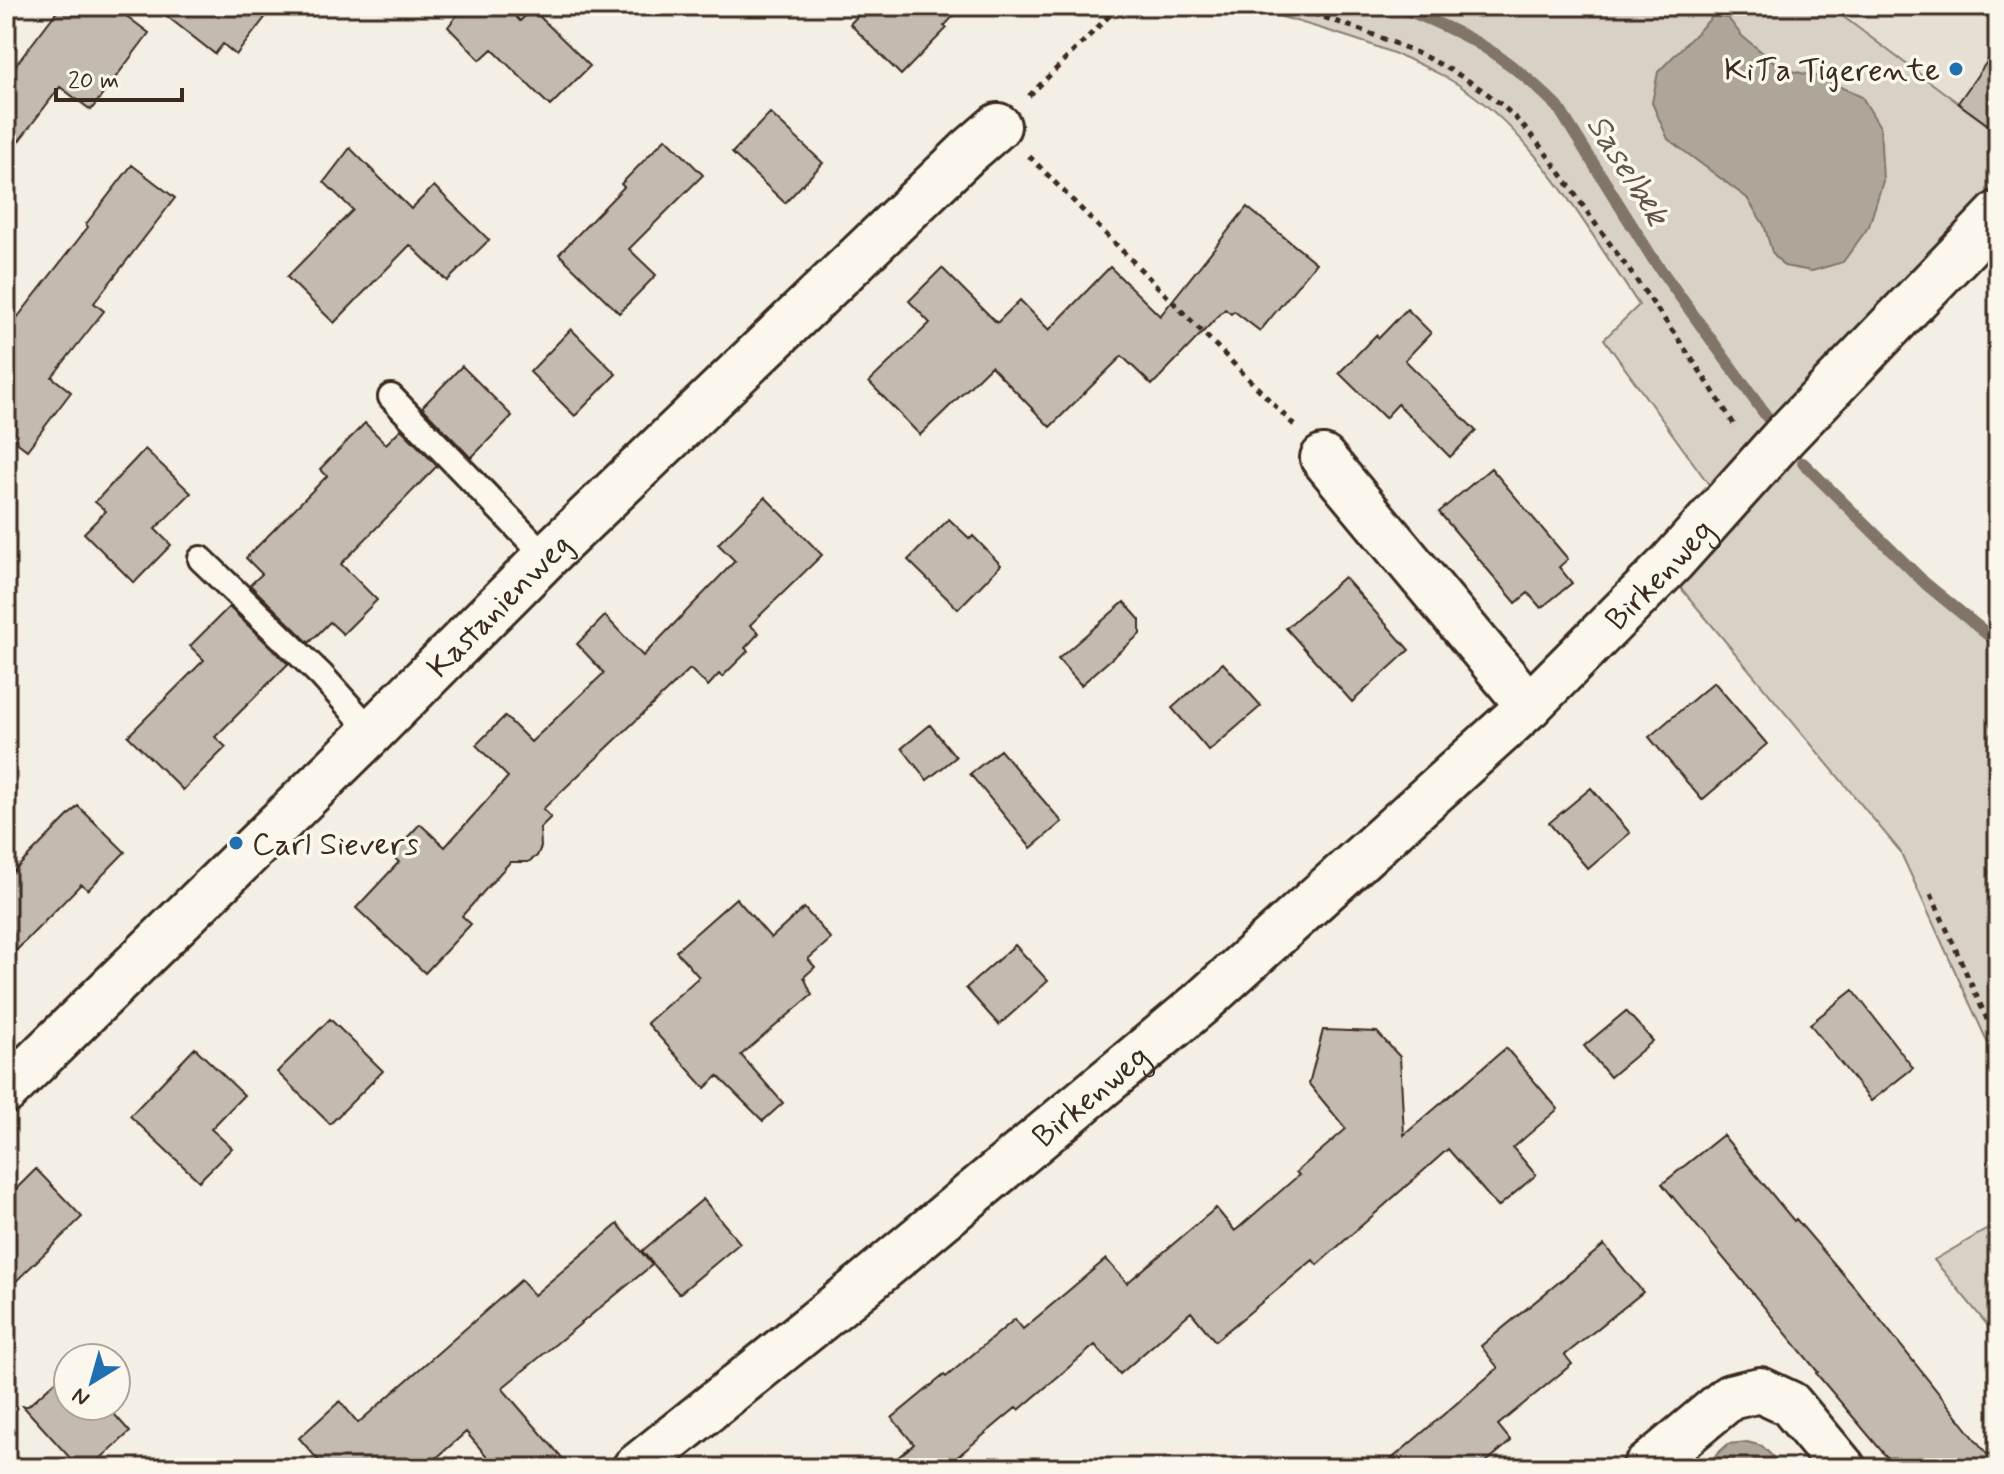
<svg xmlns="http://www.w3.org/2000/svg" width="2004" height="1474" font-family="Mynerve,sans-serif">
<rect width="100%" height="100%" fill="#f3efe4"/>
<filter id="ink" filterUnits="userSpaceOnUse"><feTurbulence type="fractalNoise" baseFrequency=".0125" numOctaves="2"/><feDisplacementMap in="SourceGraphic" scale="16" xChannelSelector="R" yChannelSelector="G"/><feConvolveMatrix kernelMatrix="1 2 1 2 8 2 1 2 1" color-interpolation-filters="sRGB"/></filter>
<g filter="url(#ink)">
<path fill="#e5dfd4" d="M1829,6h169v127z"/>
<path fill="#d8d1c6" stroke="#8a7e72" stroke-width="2" d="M1246,6h583l169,127v49l-222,245c62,81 143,151 222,216v422l-98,-214 -230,-276 40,-89 -106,-147 35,-34c-53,-77 -108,-180 -192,-227 -61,-34 -134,-51 -201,-72z
M1998,1223v115l-64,-78z"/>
<path fill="#afa69a" stroke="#817468" stroke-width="2" d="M1713,16l15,2 14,18 41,33 36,8 43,20 18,30 3,54 -14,45 -26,36 -31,9 -28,-5 -12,-14 -8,-27 -17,-27 -79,-59 -16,-36 6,-31z
M1747,1442l15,4 22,22h-82l26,-24z"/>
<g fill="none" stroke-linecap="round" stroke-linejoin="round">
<path stroke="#817468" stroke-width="12" d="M1396,6c70,27 108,47 162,101l95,152 114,158
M1803,463l123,121 72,59"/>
</g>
<path fill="#c3bbb0" stroke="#3b2a1e" stroke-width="2" d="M61,6h52l36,27 -58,77 -31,-23 -54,71v-80z
M154,6h120l-38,49 -13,-11 -8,10z
M464,6h42l14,15 12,-12 58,57 -40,40 -58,-57 -12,11 -32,-33z
M867,6h96l-19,20 3,2 -46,47 -51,-51z
M1998,46v86l-40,-29z
M770,113l53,50 -38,40 -53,-50z
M666,138l37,37 -74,74 27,26 -37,38 -60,-59 65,-67 -3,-3z
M350,148l61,61 23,-23 55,54 -42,41 -37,-36 -76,78 -47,-46 66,-67 -29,-28z
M132,165l43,33 -81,105 10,8 -52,66 19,15 -44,58 -21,-16v-102l82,-105 -2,-3z
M1247,207l69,56 -56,68 -26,-20 -3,3 -6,-5 -73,76 -30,-29 -72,71 -59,-61 -71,69 -51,-53 61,-59 -21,-22 33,-33 55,55 23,-23 29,30 61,-63 50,49z
M1407,309l24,24 -26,27 71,71 -26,26 -52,-53 -13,14 -46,-45 37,-38 3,3z
M571,329l45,45 -41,42 -45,-44z
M462,366l50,50 -41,42 -49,-51z
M365,423l21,21 15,-15 36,37 -96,98 36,36 -34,34 -13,-12 -21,21 -59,-58 12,-11 -16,-16 81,-82 -7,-7z
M145,449l46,44 -36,36 16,16 -37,38 -50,-50 22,-22 -11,-9z
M1491,468l77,91 -9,8 13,16 -31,25 -13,-15 -12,10 -77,-91z
M765,497l57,58 -72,70 9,8 -14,15 3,3 -26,26 -3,-3 -11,12 -18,-17 -147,140 8,8 -11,11 1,19 -4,9 -9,6h-18l-48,54 9,8 -46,49 -69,-65 43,-46 -8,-7 29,-31 25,23 63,-70 -32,-32 29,-29 26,26 73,-69 -27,-29 28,-28 38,40 92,-95 -17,-17z
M949,519l21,20 3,-3 28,29 -43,44 -50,-49z
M1344,577l65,73 -57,52 -66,-74z
M1124,602l16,18v14l-59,51 -23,-26z
M229,607l59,57 -73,73 11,10 -43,43 -55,-54 76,-76 -14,-14z
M1223,663l38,43 -52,45 -37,-43z
M1714,682l53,62 -65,56 -53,-63z
M930,725l26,32 -29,23 -25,-32z
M1000,750l62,72 -31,26 -61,-74z
M1591,788l39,45 -42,36 -39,-46z
M78,806l47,46 -37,38 -7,-6 -75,77v-82z
M736,898l35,40 33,-30 27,31 -23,20 7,8 -11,10 8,18 -71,60 42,48 -20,18 -45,-45 -13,12 -58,-65 52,-46 -23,-26z
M1015,945l33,36 -49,44 -33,-37z
M1853,990l60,78 -42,33 -61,-77z
M1626,1011l27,30 -43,36 -26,-31z
M330,1019l53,52 -53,53 -53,-52z
M1323,1030l54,2 23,25 4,78 102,-87 52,61 -45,39 23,27 -38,32 -50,-58 -131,116 -4,-5 -98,81 -24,-29 -71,62 -25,-29 -76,65 -2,-3 -73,61h-59l29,-24 -22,-26 52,-43 2,2 69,-58 8,10 83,-70 21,24 89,-75 19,23 64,-56 -3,-3 50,-43 -37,-45z
M195,1048l49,47 -33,34 21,19 -33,33 -69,-65z
M1723,1135l71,86 2,-2 59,69 143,180h-102l-80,-95 2,-1 -156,-188z
M36,1169l46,48 -76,74v-92z
M703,1199l37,44 -61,51 -37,-43z
M618,1224l34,41 -150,123 69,80h-74l-31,-36 -41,36h-100l-26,-30 41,-37 18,22 163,-143 13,15z
M1604,1245l39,47 -78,63 7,9 -74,61 13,16 -32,27h-98l117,-100 -17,-22z
M68,1370v36h39l23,26 -40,36h-11l-56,-62h5z"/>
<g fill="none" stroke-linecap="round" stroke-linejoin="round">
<g stroke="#3b2a1e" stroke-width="30">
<path id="service" d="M391,397l155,160
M201,559l120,116 51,57"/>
</g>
<g stroke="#3b2a1e" stroke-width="50">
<g id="minor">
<path d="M1323,458l206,248"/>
<path id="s1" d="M6,1091l366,-359 174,-175 422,-405 30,-26"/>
<path id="s2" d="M635,1468l229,-184 337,-281 328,-297 143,-144 112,-125 214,-223"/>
<path d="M1645,1468l85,-71 30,-7 30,14 53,64"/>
</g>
</g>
<path stroke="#3b2a1e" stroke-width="5" stroke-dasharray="6 6" stroke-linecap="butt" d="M1290,6c69,23 140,45 199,89 45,33 76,86 108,131 48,66 96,131 138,200
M1029,96l90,-90
M1029,156l265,269
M1931,894l67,150
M6,1449l7,19"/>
<use href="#service" stroke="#fbf7ec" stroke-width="24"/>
<use href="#minor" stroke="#fbf7ec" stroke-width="44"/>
</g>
</g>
<g fill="#1f6fb2" stroke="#fbf7ec" stroke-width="3">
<circle cx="1956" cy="69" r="8"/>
<circle cx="236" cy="843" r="8"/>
</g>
<g text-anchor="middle" stroke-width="7" stroke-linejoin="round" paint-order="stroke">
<g font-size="32" fill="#3b2a1e" stroke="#fbf7ec" text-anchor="end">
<text x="1940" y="80">KiTa Tigerente</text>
<text x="252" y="854" text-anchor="start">Carl Sievers</text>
</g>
<g font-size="32" fill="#3b2a1e" stroke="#fbf7ec">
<text dy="11" stroke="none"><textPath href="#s2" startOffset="1360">Birkenweg</textPath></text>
<text dy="11" stroke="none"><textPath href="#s1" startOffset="692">Kastanienweg</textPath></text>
<text dy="11" stroke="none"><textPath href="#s2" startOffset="588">Birkenweg</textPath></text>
</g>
<g font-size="34" font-style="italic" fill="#645549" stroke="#fbf7ec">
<text transform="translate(1629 169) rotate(58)" y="12">Saselbek</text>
</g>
</g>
<rect width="2004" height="1474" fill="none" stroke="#fbf7ec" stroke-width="32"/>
<rect x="16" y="16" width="1972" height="1442" fill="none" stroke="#3b2a1e" stroke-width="3" filter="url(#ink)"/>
<g transform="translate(92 1382) rotate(217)"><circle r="38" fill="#fbf7ec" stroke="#aea59a" stroke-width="2"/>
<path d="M0-6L14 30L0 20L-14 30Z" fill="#1f6fb2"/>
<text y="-12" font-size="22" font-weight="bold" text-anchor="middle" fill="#3b2a1e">N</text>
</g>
<path d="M56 88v12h126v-12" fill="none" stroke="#3b2a1e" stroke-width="4"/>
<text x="68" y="88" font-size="24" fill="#3b2a1e" stroke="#fbf7ec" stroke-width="6" paint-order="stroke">20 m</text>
</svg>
